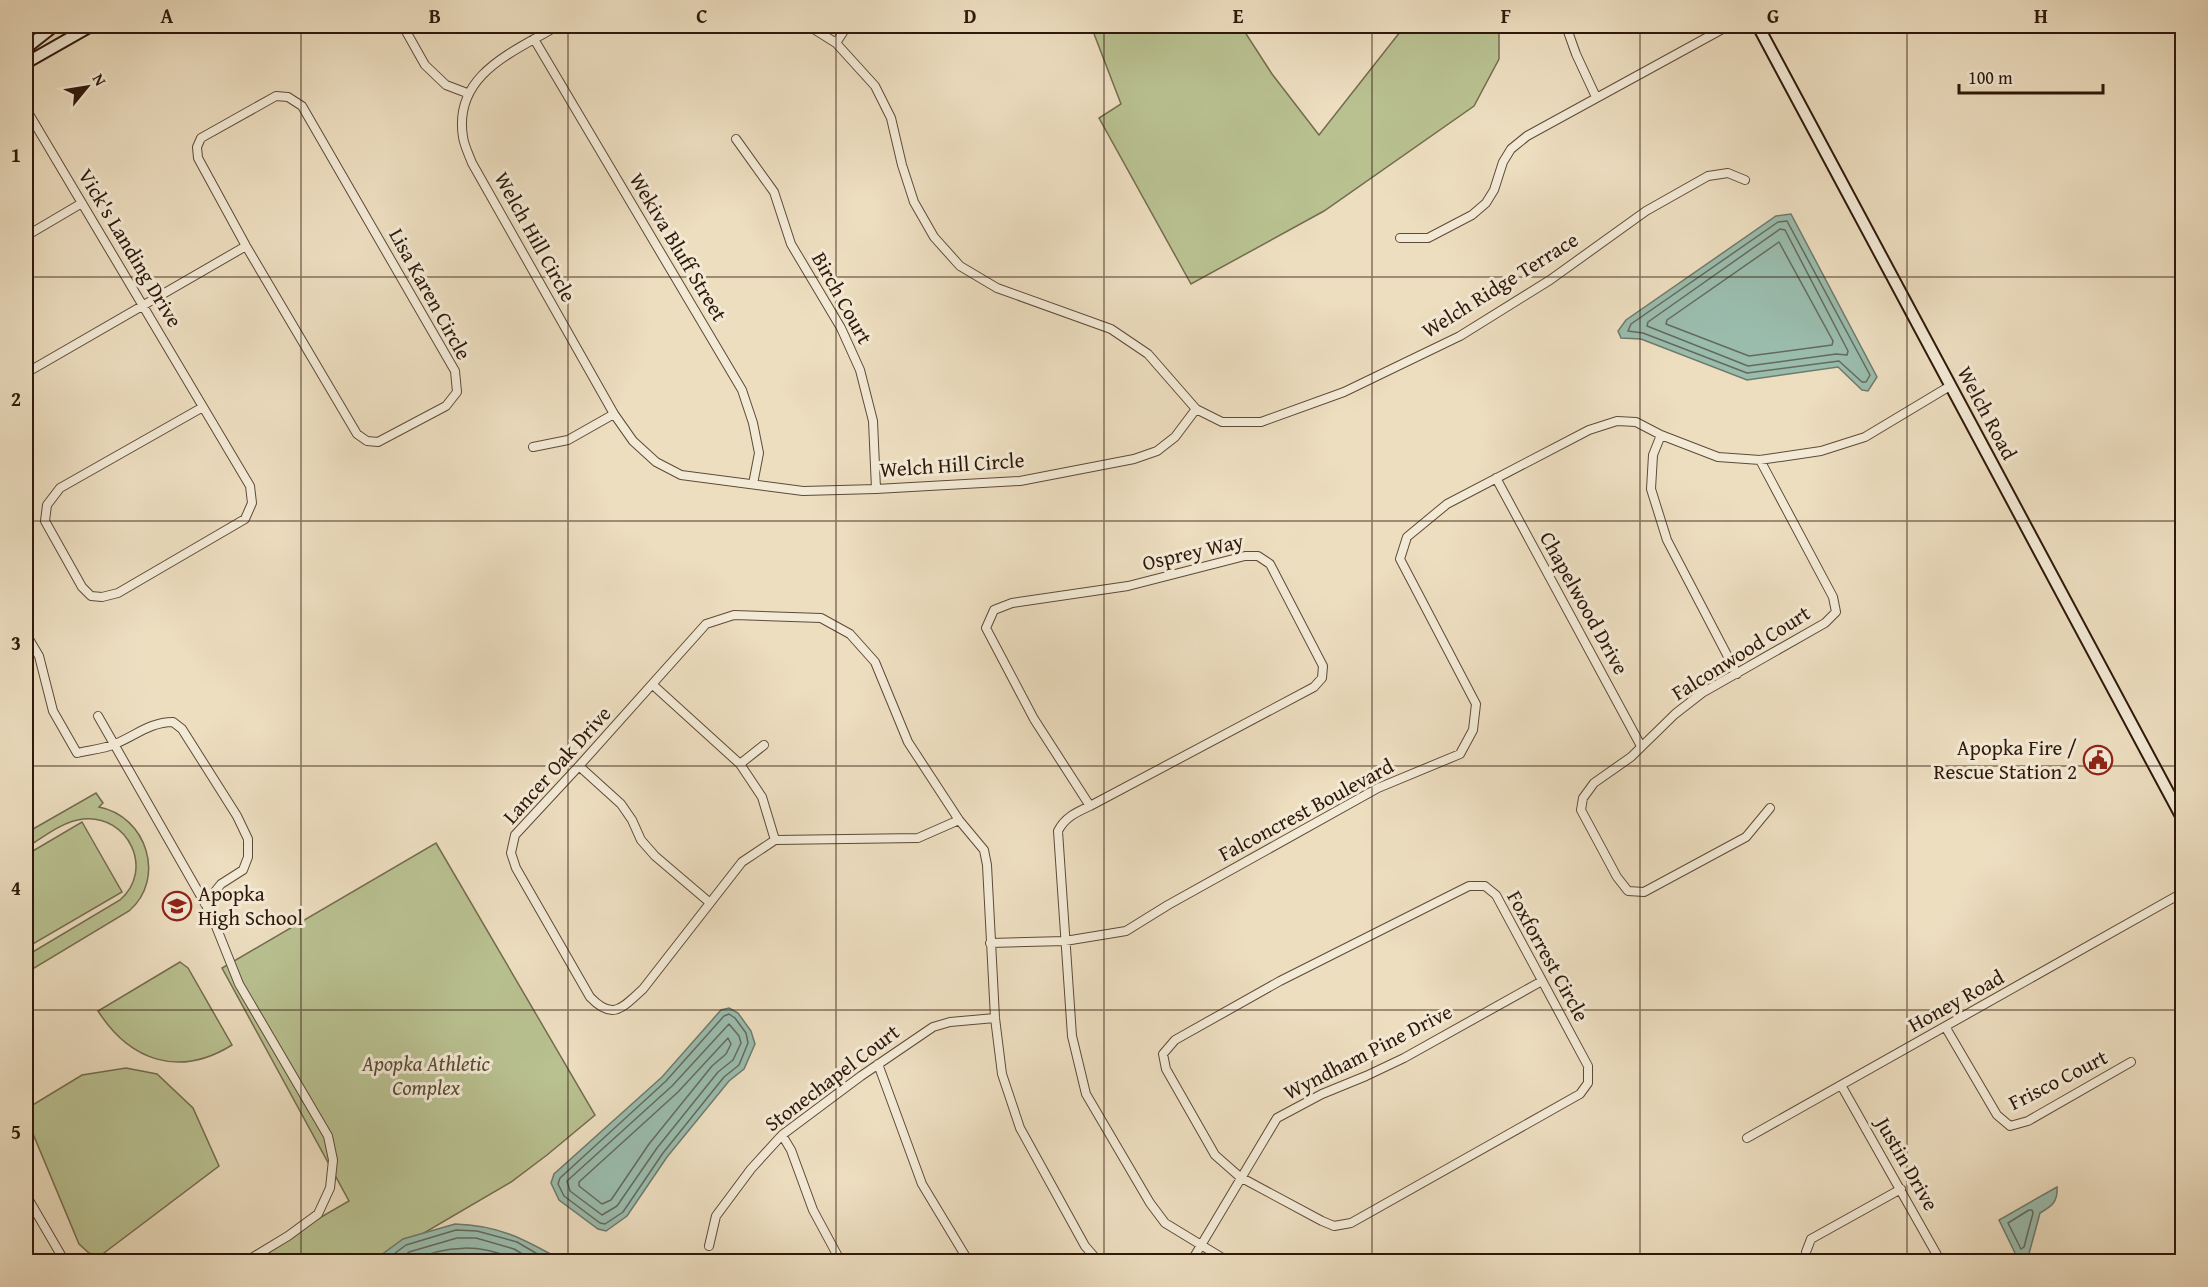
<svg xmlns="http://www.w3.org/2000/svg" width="2208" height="1287" font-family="'Gentium Book Plus',serif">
<rect width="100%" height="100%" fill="#eddec0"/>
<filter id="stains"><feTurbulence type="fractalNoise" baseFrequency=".00333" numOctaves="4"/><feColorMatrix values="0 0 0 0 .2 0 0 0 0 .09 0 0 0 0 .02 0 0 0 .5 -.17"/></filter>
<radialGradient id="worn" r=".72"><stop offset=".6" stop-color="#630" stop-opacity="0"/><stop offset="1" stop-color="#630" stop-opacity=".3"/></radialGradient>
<path fill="#b9c191" stroke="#746c4e" stroke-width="1.5" d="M1091,26h150l31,48 47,61 81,-103 -1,-6h100v33l-25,47 -150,105 -133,73 -92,-166 22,-14z
M96,793l7,10 -4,4c47,9 68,71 30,104l-103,62v-17l94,-56c35,-30 8,-86 -37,-81 -20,2 -41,19 -57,29v-15z
M82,822l40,70 -96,56v-93z
M436,843l159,272 -48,40 -36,27 -118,69 -2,10h-146l104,-60 -127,-233z
M180,962l8,6 44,77c-53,33 -102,16 -134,-34z
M126,1068l31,6 36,34 26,58 -119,90 -11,-3 -10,-9 -53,-127v-8l56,-34z"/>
<path fill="#9abcad" stroke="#6f7a6c" stroke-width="1.5" d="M1791,214l86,163 -9,14 -6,-1 -24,-23 -91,13 -106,-41 -20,-1 -3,-7 8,-11 150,-104z
M729,1008l9,5 13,18 4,13 -11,25 -15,12 -62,76 -40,59 -21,15 -8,-2 -39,-29 -8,-17 3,-9 108,-97 59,-67z
M2057,1187c1,15 -5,19 -17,26l-13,48h-8l-20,-41z
M455,1224c44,1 71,16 108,37h-190l30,-22z"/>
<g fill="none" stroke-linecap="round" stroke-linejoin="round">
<path stroke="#646a5c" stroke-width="1.5" d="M1787,221l83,154 -4,7h-4l-23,-21 -92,12 -104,-40 -15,-2 3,-7 147,-102z
M1780,229l5,1 63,121 -1,4 -11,-1 -88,12 -101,-40 1,-4z
M1779,242l54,99 -1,4 -83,11 -83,-32 1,-4z
M729,1014l6,4 11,15 2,10 -9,22 -15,12 -61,76 -40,59 -18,12 -5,-1 -36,-27 -6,-12 2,-6 106,-97 58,-65z
M729,1024l10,12 2,7 -8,17 -15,12 -61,76 -40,58 -15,9 -32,-24 -3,-10 105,-95z
M728,1038l3,6 -5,10 -14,12 -63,78 -38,56 -9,4 -23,-18v-4l99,-90z
M2029,1210h3l1,3 -9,34 -3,2 -13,-26z
M383,1262l23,-17 50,-15 21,1 40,11 34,20
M396,1262l13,-10 48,-14h19l38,11 22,13
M411,1262c33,-18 74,-19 107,0"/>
<g stroke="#5e4a38" stroke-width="10">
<path id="street" d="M403,26l22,39 21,20 21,8
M557,26c-43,26 -104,48 -94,111 1,8 6,18 9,26l142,251 19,27 23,21 25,13 122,16 73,-2 144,-8 114,-22 23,-8 18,-14 21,-28 -48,-55 -37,-25 -114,-41 -37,-22 -26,-29 -20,-35 -12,-37 -11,-47 -16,-32 -39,-43 -27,-17
M1566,26l10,28 20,43
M534,39l208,351 11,33 6,30 -6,31
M836,43l11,-17
M276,96l12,1 14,9 153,265 2,21 -11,14 -68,36 -11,-1 -10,-7 -111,-188 -48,-88 -1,-11 4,-9z
M26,109l224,377 2,17 -7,16 -127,74 -16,4 -11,-1 -9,-9 -37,-66 2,-16 13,-17 143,-81
M736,139l38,53 17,52 50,84 19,42 13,51 3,68
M26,236l56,-33
M1400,238h28l44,-23 14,-12 8,-13 9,-28 8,-13 16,-13 201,-110
M26,373l220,-127
M1196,409l26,13h39l83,-30 116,-56 90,-56 96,-69 62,-35 20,-3 17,7
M1661,435l-8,20 -2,34 16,51 70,134
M533,447l35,-7 46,-26
M1760,460l73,137 3,15 -11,11 -123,70 -27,21 -44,43 -37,26 -11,15 -2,12 36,67 11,14 16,1 102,-55 24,-29
M1496,478l145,268
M26,634l13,22 14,55 24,42c12,-3 27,-4 38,-9 20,-8 35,-22 58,-22l9,7 55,87 11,23v18l-5,13 -22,14 -16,20
M653,685l87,79 22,33 13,43
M98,716l113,198 28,70 89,152 5,24 -3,28 -12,26 -30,22 -43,26
M740,764l24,-19
M579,766l42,38 11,16 9,20 14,16 54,46
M1090,806l-56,-87 -48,-91 8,-18 18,-7 116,-17 117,-30h13l12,8 53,102 -1,12 -8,9 -224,119c-13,6 -25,11 -32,25l14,205 14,58 64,109 15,20 64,39
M959,820l-41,18 -143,2 -33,22 -99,127c-21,19 -30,32 -53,8l-74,-129 -5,-15 4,-18 64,-69 127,-142 28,-9 87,3 29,16 25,28 33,80 51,78 25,30 3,15 8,153 7,56 18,54 65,118 14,16
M1469,886h16l11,9 92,171v17l-8,11 -229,129 -17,3 -12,-5 -82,-44 -25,-22 -49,-86 -3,-15 12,-14 105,-59z
M990,943l75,-2 61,-10 42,-26 210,-117 82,-34 13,-24 3,-26 -76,-145 7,-22 40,-33 142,-74 28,-9 19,1 25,13 57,22 42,3 61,-9 44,-14 85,-51
M1946,1028l51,87 13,11 18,-5 103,-59
M878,1064l44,120 47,78
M1841,1085l100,177
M782,1135l9,15 22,60 28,52
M1747,1138l435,-245
M26,1195l39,67
M709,1246l7,-30 35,-47 31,-34 79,-59 72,-49 17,-5 45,-4
M1191,1262l86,-144 45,-24 44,-18 38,-18 138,-77
M1806,1262v-10l5,-13 90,-50"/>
</g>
<g stroke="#2f180a" stroke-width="14">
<path id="secondary" d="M1758,26l424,792
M26,48l28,-22
M26,63l65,-37"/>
</g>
<use href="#street" stroke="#f3ead6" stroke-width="8"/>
<use href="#secondary" stroke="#f3ead6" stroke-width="10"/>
</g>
<path fill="none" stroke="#2f180a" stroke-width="1.5" stroke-opacity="0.55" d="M301,26v1236M568,26v1236M836,26v1236M1104,26v1236M1372,26v1236M1640,26v1236M1907,26v1236M26,277h2156M26,521h2156M26,766h2156M26,1010h2156"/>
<defs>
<g id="civic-ring" transform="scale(1.5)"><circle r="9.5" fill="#f3ead6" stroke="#8f2418" stroke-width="1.5"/><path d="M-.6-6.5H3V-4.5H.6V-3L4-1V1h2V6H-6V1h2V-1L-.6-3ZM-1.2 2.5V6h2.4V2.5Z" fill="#8f2418"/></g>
<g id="school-ring" transform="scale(1.5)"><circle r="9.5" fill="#f3ead6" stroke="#8f2418" stroke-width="1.5"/><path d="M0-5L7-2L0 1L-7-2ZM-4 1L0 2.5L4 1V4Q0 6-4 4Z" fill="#8f2418"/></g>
</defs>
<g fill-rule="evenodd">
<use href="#civic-ring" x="2098" y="760"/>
<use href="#school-ring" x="177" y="906"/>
</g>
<g text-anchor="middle" stroke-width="6" stroke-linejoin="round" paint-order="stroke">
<g font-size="21" fill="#2f180a" stroke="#f3ead6">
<text transform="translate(535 237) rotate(61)" y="7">Welch Hill Circle</text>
<text transform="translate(678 247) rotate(59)" y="7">Wekiva Bluff Street</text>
<text transform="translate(130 248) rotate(59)" y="7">Vick's Landing Drive</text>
<text transform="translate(1500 285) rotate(-32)" y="7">Welch Ridge Terrace</text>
<text transform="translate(430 294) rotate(61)" y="7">Lisa Karen Circle</text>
<text transform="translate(842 298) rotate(61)" y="7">Birch Court</text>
<text transform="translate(1987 413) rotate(62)" y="7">Welch Road</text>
<text transform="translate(952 465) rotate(-4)" y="7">Welch Hill Circle</text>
<text transform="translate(1193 552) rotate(-13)" y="7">Osprey Way</text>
<text transform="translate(1584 603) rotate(61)" y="7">Chapelwood Drive</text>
<text transform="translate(1741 653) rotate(-32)" y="7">Falconwood Court</text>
<text transform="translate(557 765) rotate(-48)" y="7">Lancer Oak Drive</text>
<text transform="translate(1306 810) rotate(-28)" y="7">Falconcrest Boulevard</text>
<text transform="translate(1548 956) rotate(61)" y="7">Foxforrest Circle</text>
<text transform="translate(1956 1001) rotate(-29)" y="7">Honey Road</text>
<text transform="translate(1368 1052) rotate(-27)" y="7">Wyndham Pine Drive</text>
<text transform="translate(832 1078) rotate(-37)" y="7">Stonechapel Court</text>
<text transform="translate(2058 1080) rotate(-27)" y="7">Frisco Court</text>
<text transform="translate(1907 1164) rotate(60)" y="7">Justin Drive</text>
</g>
<g font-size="21" fill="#2f180a" stroke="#f3ead6" text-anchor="end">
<text x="2077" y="755">Apopka Fire /<tspan x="2077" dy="24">Rescue Station 2</tspan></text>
<text x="198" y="901" text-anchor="start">Apopka<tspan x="198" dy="24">High School</tspan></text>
</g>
<g font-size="21" font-style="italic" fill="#584b32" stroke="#f3ead6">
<text x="426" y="1071">Apopka Athletic<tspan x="426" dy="24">Complex</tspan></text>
</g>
</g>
<rect width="2208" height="1287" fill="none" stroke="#eddec0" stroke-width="66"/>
<g transform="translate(87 87) rotate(60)" stroke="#f3ead6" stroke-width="4.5" paint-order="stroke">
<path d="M0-4.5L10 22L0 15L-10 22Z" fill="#2f180a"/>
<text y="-9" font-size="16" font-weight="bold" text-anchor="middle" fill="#2f180a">N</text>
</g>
<path d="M1959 84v9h144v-9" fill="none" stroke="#2f180a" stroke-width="3"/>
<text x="1968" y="84" font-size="18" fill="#2f180a" stroke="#f3ead6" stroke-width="4.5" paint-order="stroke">100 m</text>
<rect x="33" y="33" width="2142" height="1221" fill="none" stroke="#2f180a" stroke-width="2"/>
<g font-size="20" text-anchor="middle" font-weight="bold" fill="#2f180a">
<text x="167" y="23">A</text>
<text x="435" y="23">B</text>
<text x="702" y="23">C</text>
<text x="970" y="23">D</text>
<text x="1238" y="23">E</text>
<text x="1506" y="23">F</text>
<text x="1773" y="23">G</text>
<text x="2041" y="23">H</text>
<text x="16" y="162">1</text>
<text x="16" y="406">2</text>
<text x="16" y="650">3</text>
<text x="16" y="895">4</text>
<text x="16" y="1139">5</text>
</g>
<rect width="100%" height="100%" filter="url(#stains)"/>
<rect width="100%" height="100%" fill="url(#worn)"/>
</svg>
